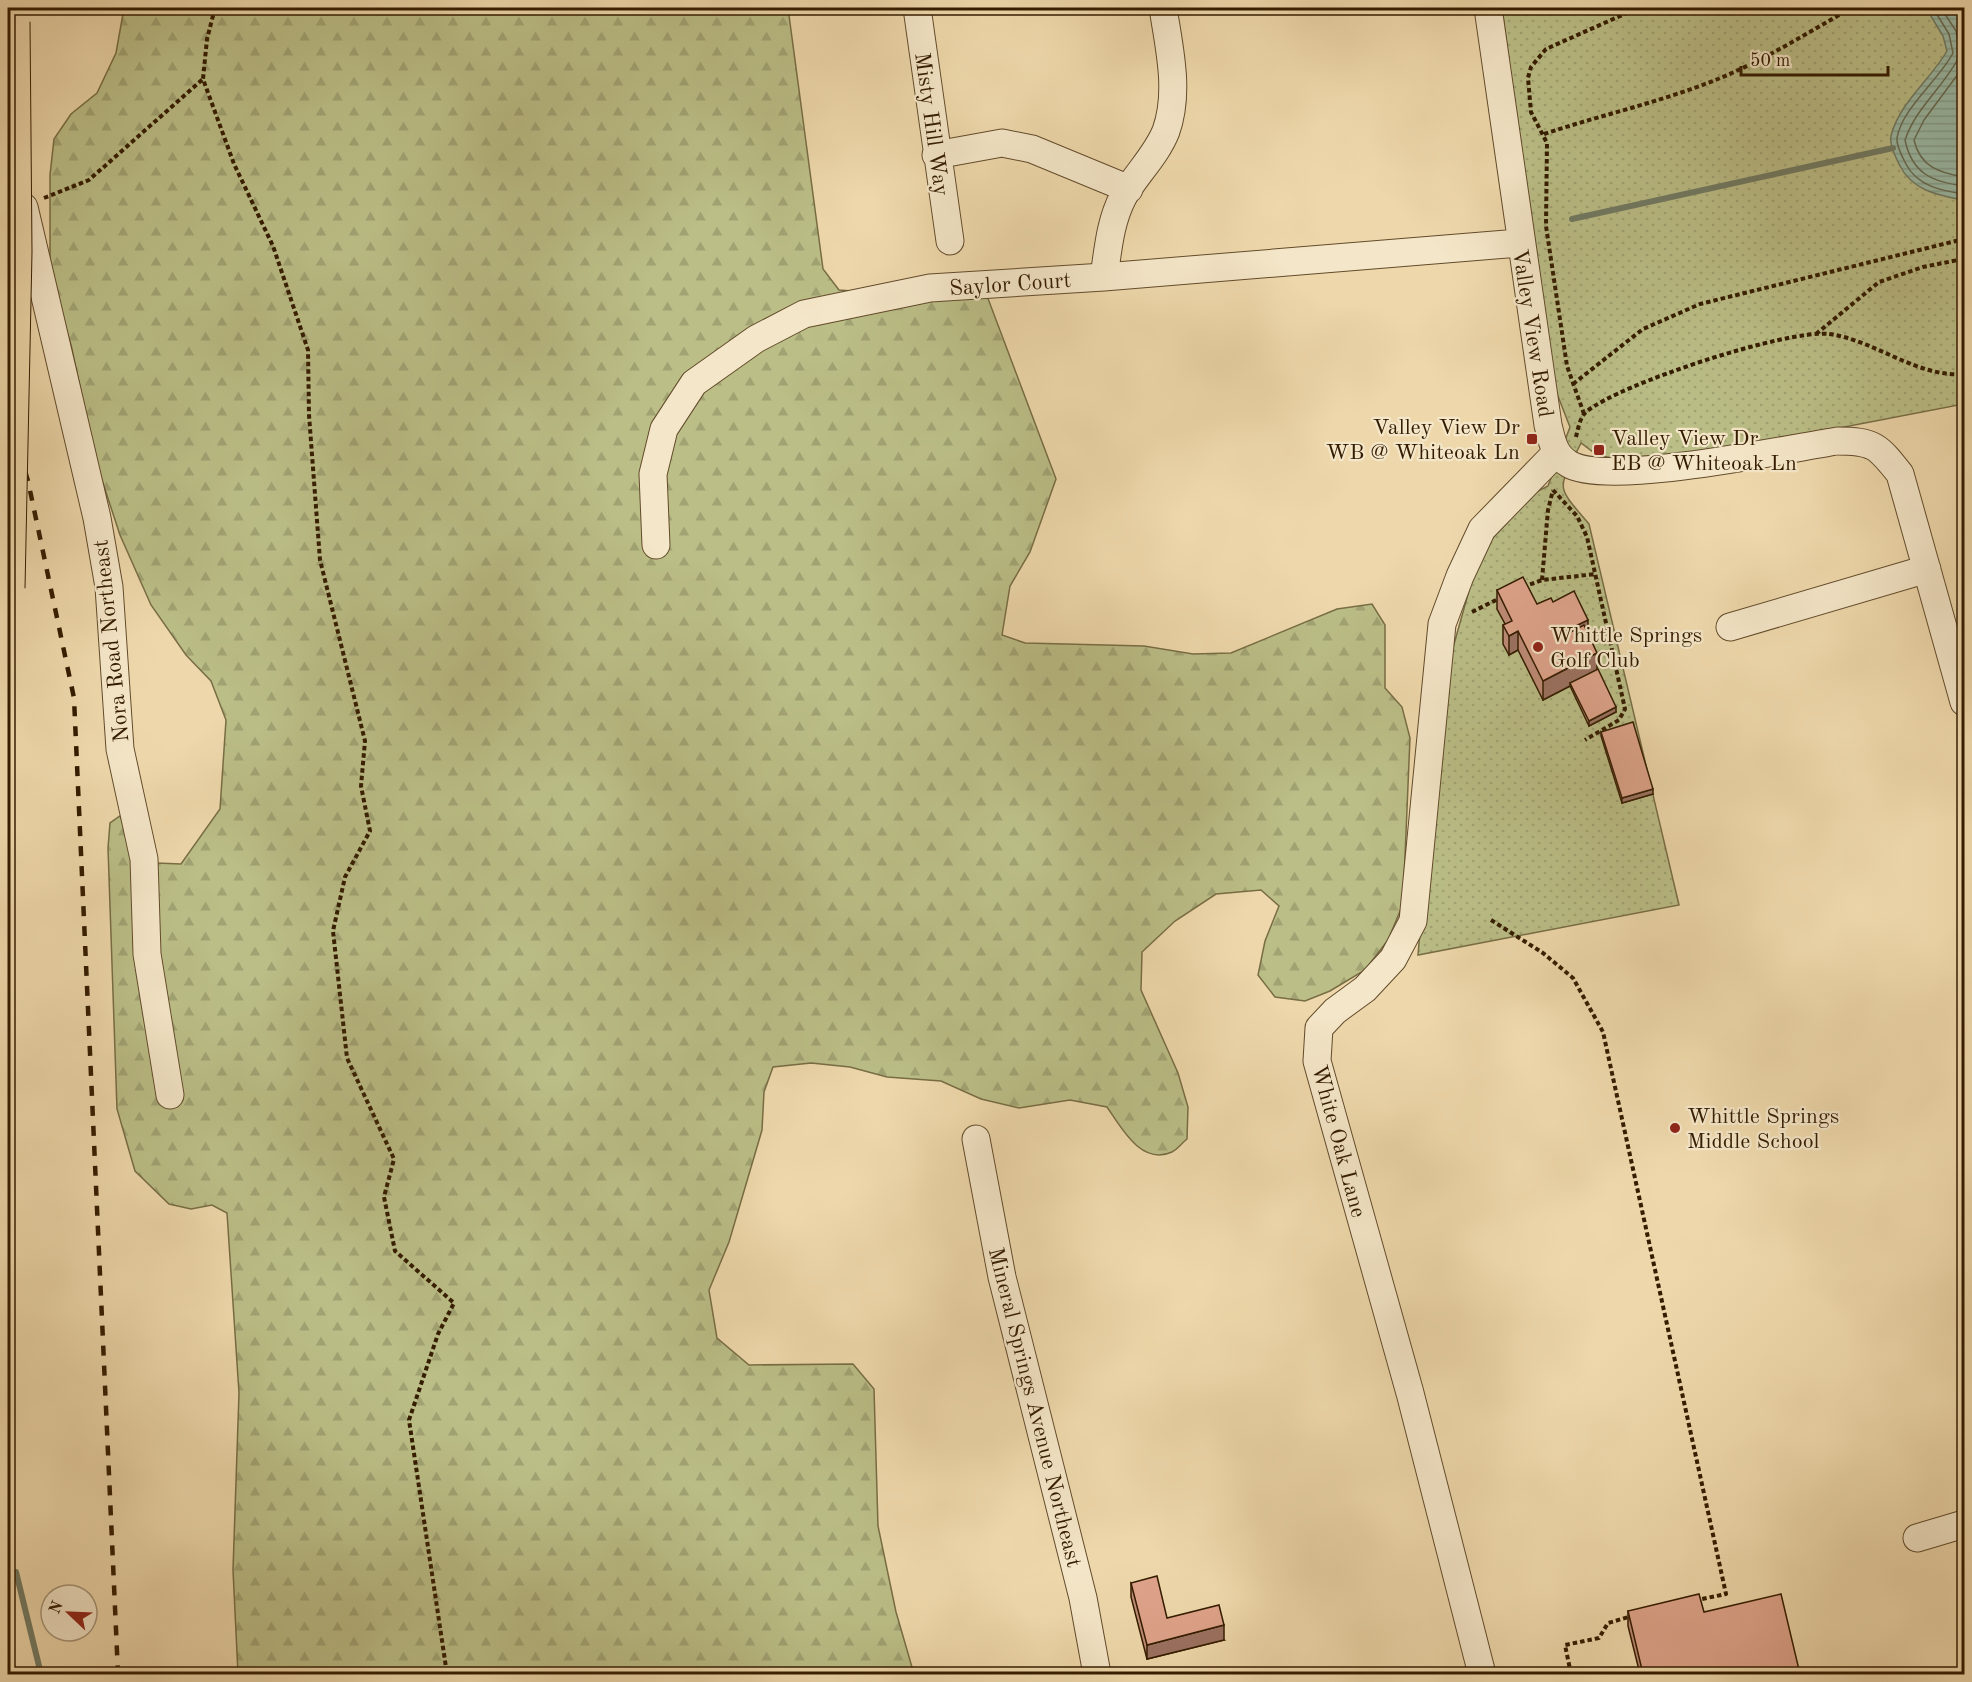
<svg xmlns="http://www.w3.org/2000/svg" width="1972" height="1682" font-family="'Old Standard TT',serif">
<defs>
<pattern id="grass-dots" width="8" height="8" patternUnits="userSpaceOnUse" patternTransform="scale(1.5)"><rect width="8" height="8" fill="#bbbe87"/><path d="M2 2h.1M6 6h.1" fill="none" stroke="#a1a373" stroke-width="1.8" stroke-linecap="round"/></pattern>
<pattern id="forest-firs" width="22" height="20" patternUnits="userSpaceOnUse" patternTransform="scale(1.5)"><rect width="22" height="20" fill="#bbbe87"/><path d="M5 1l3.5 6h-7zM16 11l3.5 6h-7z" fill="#a1a373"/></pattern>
<pattern id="water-rules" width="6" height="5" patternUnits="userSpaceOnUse" patternTransform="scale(1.5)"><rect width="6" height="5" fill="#9abaa6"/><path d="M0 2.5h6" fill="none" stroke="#859f8d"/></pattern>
</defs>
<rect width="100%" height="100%" fill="#eed8ab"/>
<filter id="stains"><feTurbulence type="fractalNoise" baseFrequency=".00333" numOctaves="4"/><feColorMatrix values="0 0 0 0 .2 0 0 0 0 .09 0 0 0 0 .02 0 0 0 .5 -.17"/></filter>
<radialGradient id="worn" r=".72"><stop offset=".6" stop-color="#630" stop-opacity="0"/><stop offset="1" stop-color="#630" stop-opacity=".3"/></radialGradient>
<path fill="url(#grass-dots)" stroke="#786d44" stroke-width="1.5" d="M1502,8h462v396l-234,45 -114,10 -19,-4 -16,-12c-23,48 -27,40 8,81l90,381 -261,50 22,-261 32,-114 19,-40 45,-48 12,-6 22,-59 -16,-41 -9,-52z"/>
<path fill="url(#forest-firs)" stroke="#786d44" stroke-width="1.5" d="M124,8h664l35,261 16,21 38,3 104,-13 75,199 -26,73 -20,34 -8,49 23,8 119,3 49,8 38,-1 106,-44 35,-5 13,21v63l17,19 8,31 -7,166 -15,36 -23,30 -35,21 -25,10 -30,-4 -17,-22 7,-34 14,-35 -18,-16 -45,4 -41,27 -33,31 -1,38 37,83 10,34 -1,32c-5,4 -10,11 -15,13 -31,14 -51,-25 -65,-45l-37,-7 -51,8 -38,-9 -40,-18 -54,-4 -37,-10 -39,-4 -38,4 -9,25 -2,38 -33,112 -20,48 8,48 32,27 104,-1 21,25 4,137 18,86 18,62h-676l-5,-104 6,-177 -12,-180 -15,-8 -21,4 -22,-5 -34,-33 -18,-62 -9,-261 2,-25 10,-7 7,17 4,29 50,2 39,-55 6,-89 -15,-39 -25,-26 -35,-50 -31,-70 -24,-73 -25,-117 -14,-46 -7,-40v-84l4,-36 17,-25 26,-21 19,-40z"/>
<path fill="url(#water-rules)" stroke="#717b64" stroke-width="1.5" d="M1926,8h38v191l-2,1c-24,-5 -49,-9 -62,-34 -4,-8 -11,-21 -9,-30 8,-33 40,-57 56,-85l-4,-15z"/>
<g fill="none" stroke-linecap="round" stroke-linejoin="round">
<path stroke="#676b53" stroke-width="1.5" d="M1933,8l16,26 4,19c-14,27 -51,55 -56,85 -1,8 5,18 9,26 11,22 36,27 58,30
M1941,8l15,23 4,24c-15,31 -44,52 -55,85 7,34 28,42 59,46
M1964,66l-40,54 -10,20c6,27 26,33 50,37"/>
<path stroke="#717b64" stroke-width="6" d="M1572,219l321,-71
M16,1572l25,102"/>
<g stroke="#624b2b" stroke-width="29">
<path id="minor" d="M917,8l33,233
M1488,8l60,417c4,16 6,30 21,39 38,23 217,-15 268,-23 37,0 41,5 63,33l64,228
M936,155l66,-12 30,6 97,40
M21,207h3l73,311 12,69 11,162 24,110 3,95 23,141
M1104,277c4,-27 6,-55 19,-80 13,-23 33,-41 43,-66 14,-39 3,-84 -3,-123
M656,545l-3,-71 11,-45 30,-46 62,-44 48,-25 126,-26 174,-11 415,-34
M1730,627l197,-58
M976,1139l26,138 81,321 14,76
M1917,1538l47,-14
M1482,1674l-72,-281 -93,-332 2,-33 16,-17 30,-22 28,-30 20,-38 29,-297 18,-48 22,-47 74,-76"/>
</g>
<path stroke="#341c00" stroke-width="4" stroke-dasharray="4.5 3" stroke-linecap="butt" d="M215,8l-8,31 -4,40 31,85 39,82 35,104 1,65 11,145 45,181 -4,45 9,45 -25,46 -12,54 14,127 47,101 -10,38 11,54 59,52 -16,31 -29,86 38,254
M1544,134c57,-19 117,-32 174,-55 46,-19 90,-46 133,-71
M44,198l45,-18 114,-101
M1816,334l63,-52 44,-15 35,-7
M1573,384l70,-55 57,-25 264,-65
M1584,414l-17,-48 -21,-140 1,-83 -16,-31 -3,-34 3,-11 15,-18 92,-41
M1576,437c2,-8 4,-20 10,-25 33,-28 201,-83 243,-78 46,6 88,44 135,40
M1553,490l24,26 10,21 38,172 -6,11 -34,20
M1542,580l6,-70 5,-20
M1523,587l19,-7 54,-6
M1472,612l28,-14
M1491,920l52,33 30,25 30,54 123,562 -29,6
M1571,1674l-6,-29 34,-7 9,-15 24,-7"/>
<use href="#minor" stroke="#f4e6c8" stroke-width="27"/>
<path stroke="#341c00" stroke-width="4.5" stroke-dasharray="10 10" stroke-linecap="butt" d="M8,414l20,67 46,217 44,976"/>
<g stroke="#341c00" stroke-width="35" stroke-linecap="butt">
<path id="highway-bridge" d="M8,588l7,-336 -2,-230"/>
</g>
<use href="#highway-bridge" stroke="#eed8ab" stroke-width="33"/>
</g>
<path fill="#bf8c77" stroke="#341c00" stroke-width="1.5" d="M1497,590l40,14 16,-2 35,31 9,36 19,43 -27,14 -19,-40 -27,14 -25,-50 -9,5 -6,-11v-19l2,-1 -8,-15z
M1601,732l52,62 -31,9 -21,-67z
M1131,1583l36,35 57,22 -77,19 -16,-62z
M1628,1611l76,1 96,62h-160l-12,-48z"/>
<path fill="#9b7261" stroke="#341c00" stroke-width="1.5" d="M1588,620v19l-25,12v-19z
M1518,631v19l-9,5v-19z
M1597,653v19l-27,11v3l-27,14v-19z
M1616,707v5l-27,14v-5z
M1653,789v5l-31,9v-5z
M1224,1625v15l-77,19v-14z"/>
<path fill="#dea38a" stroke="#341c00" stroke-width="1.5" d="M1523,577l14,27 14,-6 2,4 21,-11 14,29 -25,12 2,3 19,-10 13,28 -54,28 -25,-50 -9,5 -6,-11 9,-4 -15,-31z
M1598,669l18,38 -27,14 -19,-38z
M1633,722l20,67 -31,9 -21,-66z
M1157,1576l10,42 52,-13 5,20 -77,20 -16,-62z
M1699,1594l5,18 77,-18 19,80h-157l-15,-63z"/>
<g fill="#8f2418" stroke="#f4e6c8" stroke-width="2">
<rect x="1526" y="433" width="12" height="12" rx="3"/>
<rect x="1593" y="444" width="12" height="12" rx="3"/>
<circle cx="1538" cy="647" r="6"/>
<circle cx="1675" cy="1128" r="6"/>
</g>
<g text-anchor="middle" stroke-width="4.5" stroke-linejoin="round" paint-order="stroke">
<g font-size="22" fill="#341c00" stroke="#f4e6c8">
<text transform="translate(933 124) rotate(82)" y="8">Misty Hill Way</text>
<text transform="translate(1010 283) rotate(-4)" y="8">Saylor Court</text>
<text transform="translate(1534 333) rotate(81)" y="8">Valley View Road</text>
<text transform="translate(110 641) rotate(-96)" y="8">Nora Road Northeast</text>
<text transform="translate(1340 1141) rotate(75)" y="8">White Oak Lane</text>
<text transform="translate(1036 1407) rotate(76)" y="8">Mineral Springs Avenue Northeast</text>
</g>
<g font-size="22" fill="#341c00" stroke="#f4e6c8" text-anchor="start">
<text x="1520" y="434" text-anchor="end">Valley View Dr<tspan x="1520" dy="25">WB @ Whiteoak Ln</tspan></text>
<text x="1611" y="445">Valley View Dr<tspan x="1611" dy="25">EB @ Whiteoak Ln</tspan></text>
<text x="1550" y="642">Whittle Springs<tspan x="1550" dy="25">Golf Club</tspan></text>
<text x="1687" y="1123">Whittle Springs<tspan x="1687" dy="25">Middle School</tspan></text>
</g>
</g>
<rect width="1972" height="1682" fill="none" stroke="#eed8ab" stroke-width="30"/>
<rect x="9" y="9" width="1954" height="1664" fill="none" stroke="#341c00" stroke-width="3"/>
<rect x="15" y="15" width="1942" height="1652" fill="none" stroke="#341c00" stroke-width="1.5"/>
<g transform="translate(69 1613) rotate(293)"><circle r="28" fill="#f4e6c8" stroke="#a79578" stroke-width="1.5"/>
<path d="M0-4.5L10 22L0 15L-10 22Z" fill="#8f2418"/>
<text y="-9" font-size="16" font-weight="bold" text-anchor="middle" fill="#341c00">N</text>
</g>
<path d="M1741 66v9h147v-9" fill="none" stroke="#341c00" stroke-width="3"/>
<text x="1750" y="66" font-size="18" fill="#341c00" stroke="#f4e6c8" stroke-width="4.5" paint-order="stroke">50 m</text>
<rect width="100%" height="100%" filter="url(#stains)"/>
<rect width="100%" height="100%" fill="url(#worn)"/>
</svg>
